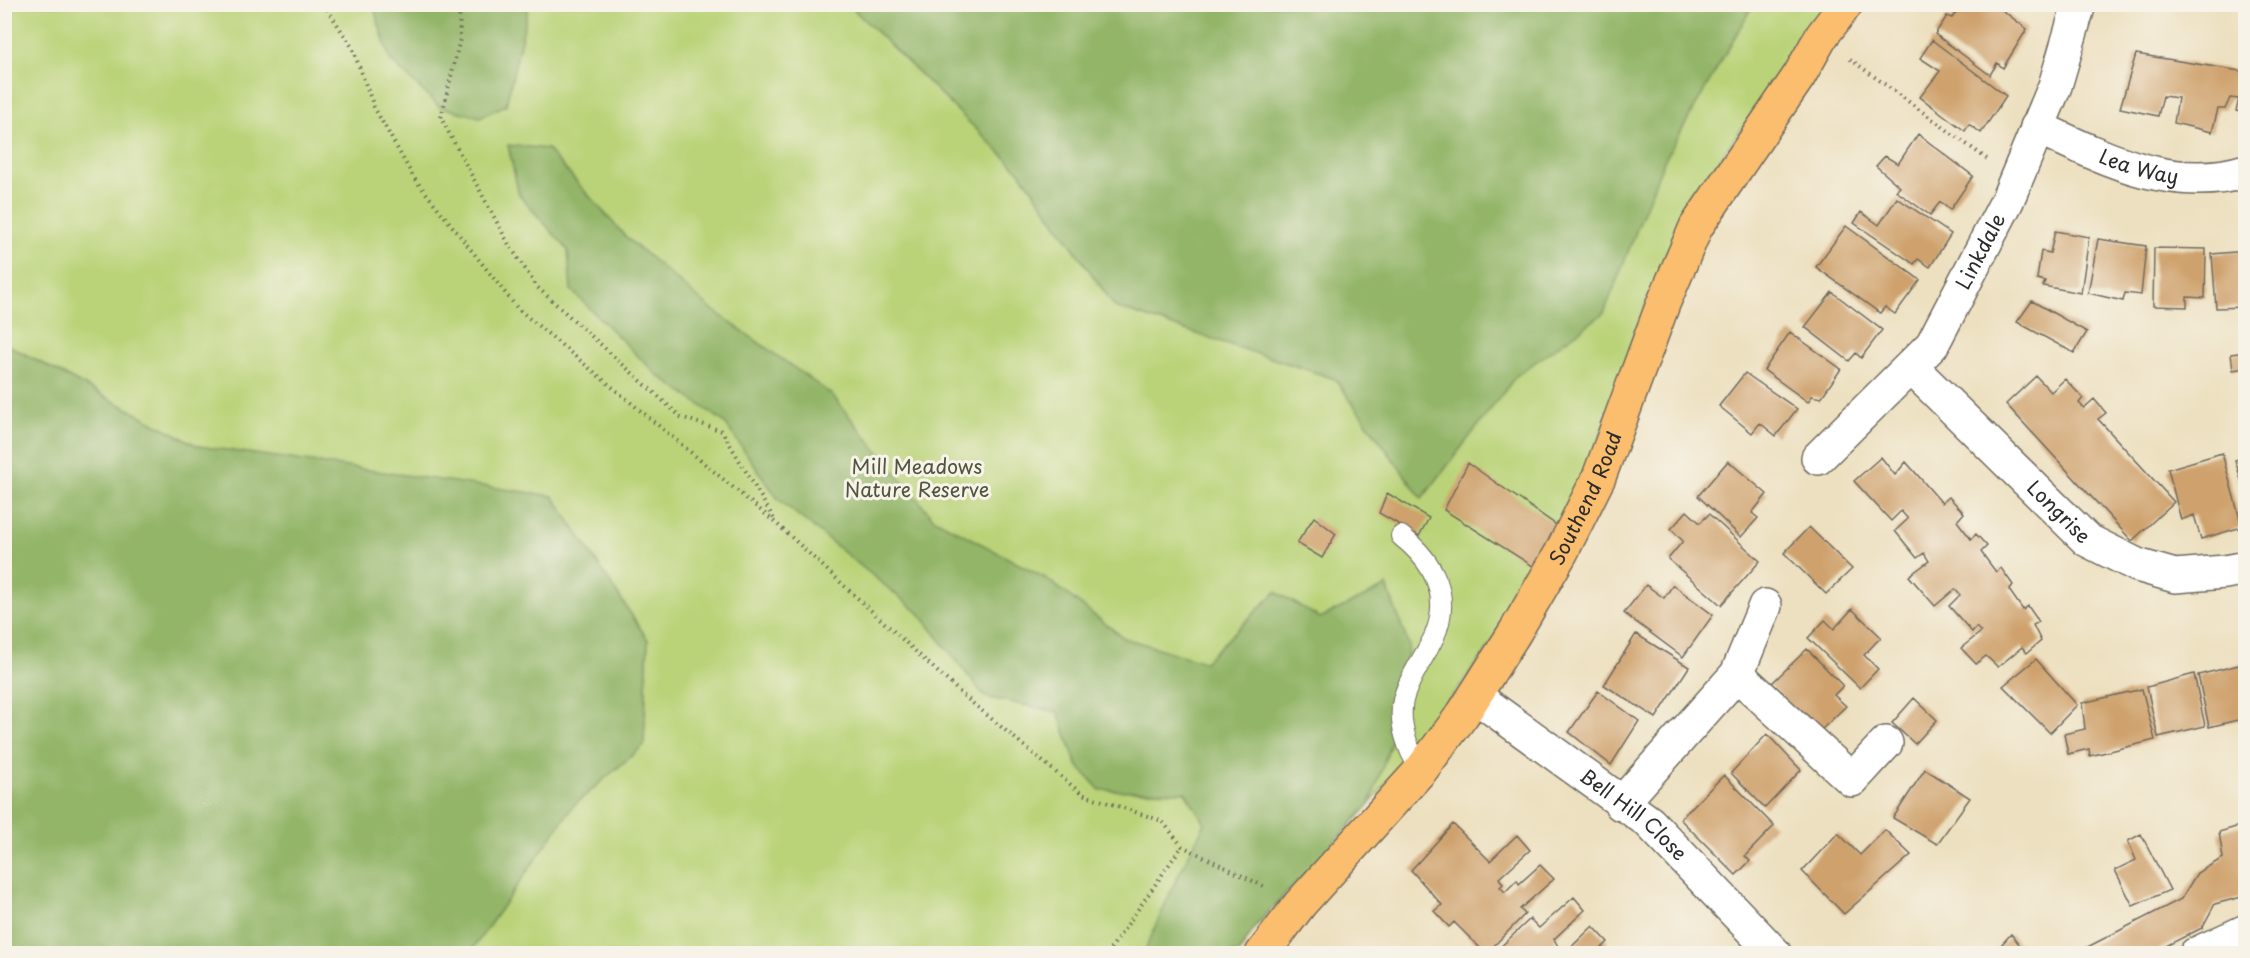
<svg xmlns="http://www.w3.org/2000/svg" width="2250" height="958" font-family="'Playpen Sans',sans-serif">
<rect width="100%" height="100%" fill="#f7f3e8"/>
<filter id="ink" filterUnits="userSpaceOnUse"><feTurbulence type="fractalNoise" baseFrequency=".0167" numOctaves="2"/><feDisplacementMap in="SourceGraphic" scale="12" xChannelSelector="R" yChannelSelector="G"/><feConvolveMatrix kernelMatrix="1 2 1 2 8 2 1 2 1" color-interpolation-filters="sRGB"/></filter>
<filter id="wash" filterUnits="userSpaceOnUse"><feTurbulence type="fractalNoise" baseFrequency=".008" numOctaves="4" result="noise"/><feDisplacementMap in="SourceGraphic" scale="24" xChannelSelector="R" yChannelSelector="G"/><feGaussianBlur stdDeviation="1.35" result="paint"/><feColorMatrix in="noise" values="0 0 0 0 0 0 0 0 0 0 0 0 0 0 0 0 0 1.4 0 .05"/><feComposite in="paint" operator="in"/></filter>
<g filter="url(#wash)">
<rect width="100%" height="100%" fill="#ede0c0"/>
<path fill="#bad378" stroke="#727f52" stroke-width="1.5" d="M5,5h1824l-142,201 -51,123 -75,224 -191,251 -116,124 -15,25 -1234,1z"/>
<path fill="#93b568" stroke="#5f704a" stroke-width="1.5" d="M373,5h156l-23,100 -26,12 -40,-10 -50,-47z
M849,5h904l-90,158 -59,150 -88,63 -94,123 -87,-120 -220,-72 -95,-135z
M508,145l39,4 80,89 83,70 121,86 102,124 114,61 77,59 80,24 72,-70 44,26 67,-32 22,60 -18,96 -21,62 -116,124 -15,25h-95l29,-67 32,-63 -20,-31 -85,-2 -23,-25 -19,-53 -73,-15 -66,-84 -141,-114 -54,-77 -68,-48 -85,-84 -3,-40 -49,-55z
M4,343l194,103 355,50 95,144 -4,105 -71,61 -103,147h-465z"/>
<g id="blocks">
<path fill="#cfa26d" d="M1962,4h32l33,25 -24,39 -6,-5 -7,12 -55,-41 12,-18 5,2z
M1932,40l74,56 -25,37 -12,-9 -4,7 -45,-34 20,-26 -20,-13z
M2136,54l110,18v42l-10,-3 3,-12 -9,-1 -5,11h-7l-6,23 -38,-9 4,-25 -15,-2 -5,20 -38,-8z
M1918,134l55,42 -23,34 -10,-8 -10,13 -34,-24 4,-4 -24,-21 9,-10 13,8z
M1897,198l54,36 -21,33 -12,-8 -4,5 -60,-41 7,-11 18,13z
M1846,226l74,54 -25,34 -10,-7 -5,6 -64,-46z
M2055,231l34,6 -8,56 -38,-7 2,-5 -8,-2 4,-28 9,2z
M2098,239l48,7 -5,49 -16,-2 -2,8 -35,-8z
M2154,248l52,1 -1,49 -18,-1v10l-34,-1z
M2246,251v56l-30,1 -4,-54z
M1832,292l50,38 -21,28 -5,-5 -7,8 -44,-34z
M2032,301l55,31 -13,21 -57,-31z
M1790,332l51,37 -20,29 -9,-2 -4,6 -44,-32z
M2246,352v16l-13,2 -2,-16z
M1745,373l52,36 -21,27 -16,-13 -8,10 -33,-27z
M2036,376l15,16 14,-13 18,19 -4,5 5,5 10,-9 12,14 -8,6 76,83 -42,39 -126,-137z
M2222,453l20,74 -41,12 -7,-24 -13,5 -13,-51z
M1881,457l14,18 11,-13 36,41 7,-6 15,16 -7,8 14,18 5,-5 11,12 -6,6 15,20 5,-4 12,17 -4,5 14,20 5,-4 11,16 -6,3 8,16 -14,12 -5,-6 -24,20 -12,-11 -10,8 -15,-16 20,-16 -5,-5 -4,5 -23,-26 11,-11 -5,-6 -20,17 -26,-30 20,-15 -5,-8 -7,5 -22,-27 13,-12 -7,-8 -10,10 -37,-40z
M2246,457v36h-1l-10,-33z
M1728,461l39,33 -15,19 6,5 -17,19 -43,-41z
M1468,463l94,66 -26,39 -92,-58z
M1387,493l42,25 -10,18 -40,-23z
M1687,511l13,12 9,-9 51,47 -39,44 -53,-46 15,-18 -12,-12z
M1314,517l22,17 -14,24 -25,-15z
M1809,527l43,42 -26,25 -42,-41z
M1646,585l18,13 9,-13 40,30 -30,42 -59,-44z
M1852,609l29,28 -17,18 14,14 -18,19 -52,-50 17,-18 9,9z
M1636,634l53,33 -33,51 -52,-33z
M1807,649l36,37 -9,9 12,11 -28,27 -48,-48z
M2036,659l41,46 -27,28 -47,-47z
M2243,664l3,12v42l-37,9 -11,-52z
M2194,674l11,52 -47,11 -11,-50z
M2142,689l13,51 -65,16 -1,-7 -21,5 -4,-20 21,-5 -3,-26z
M1598,691l41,30 -28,44 -42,-33z
M1914,698l23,22 -22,24 -23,-21z
M1767,734l34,36 -36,38 -34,-35z
M1925,769l45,29 -33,46 -44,-26z
M1724,775l50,51 -29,30 5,5 -14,14 -56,-56z
M1453,824l37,37 27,-26 13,15 -31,28 4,6 -3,3 5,5 12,-12 2,4 21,-19 14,14 -34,30 5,5 -39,40 -32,-32 -5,5 -15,-16 8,-6 -31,-35z
M2246,824v72l-31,8 -13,24 -52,26h-76l107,-55 16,-26 26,-15 -4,-26z
M1885,830l26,25 -67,59 -42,-43 36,-38 22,22z
M2141,834l29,56 -37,16 -18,-36 21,-10 -8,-19z
M1574,897l11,13 -31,29 8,15h-69l37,-35 9,9z
M1593,926l15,16 -12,12h-32z
M2011,934l8,10 -5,10h-21z"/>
</g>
</g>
<g filter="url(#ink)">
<use href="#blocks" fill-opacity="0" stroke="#6f6a5f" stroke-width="1.5"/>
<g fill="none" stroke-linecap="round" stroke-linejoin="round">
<g stroke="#6f6a5f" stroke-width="22">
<path id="service" d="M1401,536c33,26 51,60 33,101 -10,21 -25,40 -31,63 -5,23 5,51 18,70"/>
</g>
<g stroke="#6f6a5f" stroke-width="36">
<g id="minor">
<path id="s1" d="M2037,127c64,30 136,67 209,44"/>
<path id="s2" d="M1911,367l176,173 50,25 38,11 50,-4 21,-4"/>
<path id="s3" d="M1818,458l114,-113 75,-144 48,-115 24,-82"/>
<path d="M1737,674l115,106 34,-37"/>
<path id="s4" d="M1475,696l174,126 126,132"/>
<path d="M1621,804l116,-130 28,-68"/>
<path d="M2196,954l50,-23"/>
</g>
</g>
<g stroke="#6f6a5f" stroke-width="36">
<g id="primary">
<path id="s5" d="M1262,954l38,-50 121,-134 42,-56 52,-82 46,-79 38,-76 64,-173 33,-77 103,-151 22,-39 25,-33"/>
</g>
</g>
<path stroke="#6f6a5f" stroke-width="4" stroke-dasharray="1.5 4.5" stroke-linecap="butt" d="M324,4l28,43 22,60 40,71 104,131 258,214 188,173 118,98 80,27 20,25 85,42
M459,4l1,35 -19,79 67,125 29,44 144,130 41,14 52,88
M1850,59l137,100
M1107,954l75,-108"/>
<use href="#service" stroke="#fff" stroke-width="20"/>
<use href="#minor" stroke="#fff" stroke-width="33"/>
<use href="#primary" stroke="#fbbd6e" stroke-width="33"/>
</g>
</g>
<g text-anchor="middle" stroke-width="6" stroke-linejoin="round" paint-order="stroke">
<g font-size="20" fill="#2b2b2b" stroke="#f7f3e8">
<text dy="7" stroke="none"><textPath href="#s1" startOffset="110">Lea Way</textPath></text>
<text dy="7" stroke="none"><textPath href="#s3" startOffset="266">Linkdale</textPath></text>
<text dy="7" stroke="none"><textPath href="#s5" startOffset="562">Southend Road</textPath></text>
<text dy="7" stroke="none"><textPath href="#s2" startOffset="207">Longrise</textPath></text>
<text dy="7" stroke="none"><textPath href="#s4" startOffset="198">Bell Hill Close</textPath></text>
</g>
<g font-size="20" fill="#4f553e" stroke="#f7f3e8">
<text x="917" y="474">Mill Meadows<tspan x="917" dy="23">Nature Reserve</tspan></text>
</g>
</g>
<rect width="2250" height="958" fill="none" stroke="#f7f3e8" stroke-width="24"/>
</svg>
